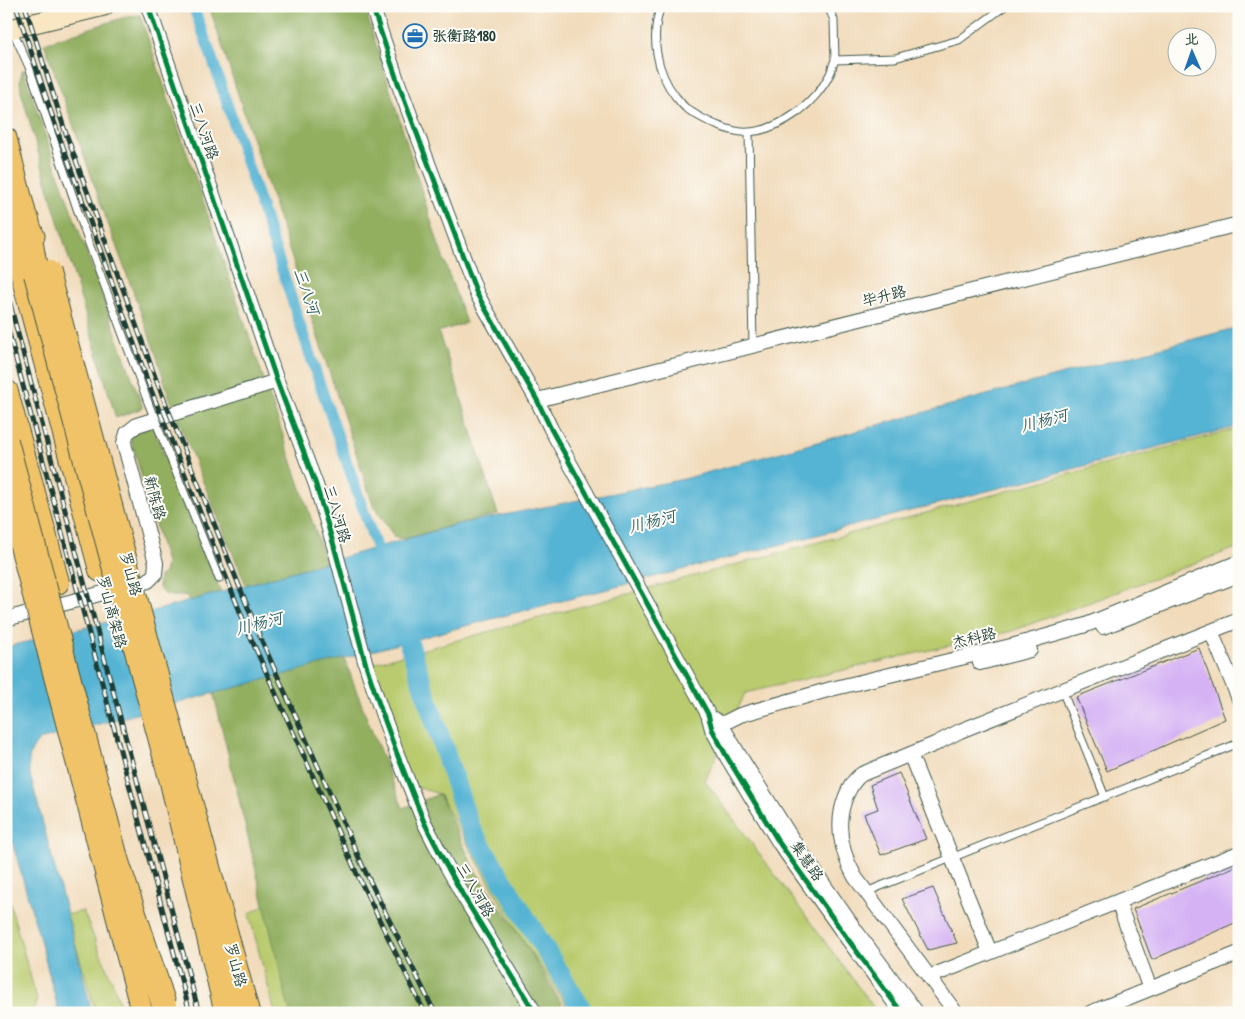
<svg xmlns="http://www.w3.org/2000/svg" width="1245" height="1019" font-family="'Patrick Hand','LXGW WenKai TC',sans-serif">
<rect width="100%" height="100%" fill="#fdfcf7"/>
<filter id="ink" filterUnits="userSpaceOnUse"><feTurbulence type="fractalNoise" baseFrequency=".02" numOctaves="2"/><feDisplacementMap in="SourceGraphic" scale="10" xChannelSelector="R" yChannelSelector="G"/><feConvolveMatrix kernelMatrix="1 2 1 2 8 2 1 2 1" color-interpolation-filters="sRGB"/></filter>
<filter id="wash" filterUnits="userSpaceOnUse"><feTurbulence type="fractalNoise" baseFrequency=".0096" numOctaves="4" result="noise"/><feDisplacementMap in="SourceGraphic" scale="20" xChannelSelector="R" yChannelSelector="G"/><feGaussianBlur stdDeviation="1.12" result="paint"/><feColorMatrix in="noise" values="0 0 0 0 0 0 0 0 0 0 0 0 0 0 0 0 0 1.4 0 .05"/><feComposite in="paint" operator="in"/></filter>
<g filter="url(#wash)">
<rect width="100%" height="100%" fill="#f1dbbb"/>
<path fill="#b9cb6e" stroke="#6c8451" d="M1239,428v119l-227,84 -267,62 -40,88 173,232h-307l-51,-77 -81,-142 -30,-9 -43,-120z
M296,886l72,127h-93l-26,-99z
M6,890l31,109 -2,14h-29z
M83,911l32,77 7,25h-26l-29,-98z"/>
<path fill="#92af61" stroke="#58764a" d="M209,6h155l74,237 28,80 -28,9c23,60 40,122 60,182l-45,11 -48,14 -10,-1 -22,-33z
M140,15l186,547 -80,23 -47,-113 -29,-73 -15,-48 -49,-133 -62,-175 78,-25z
M23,69l36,107 84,232 -27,10c-32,-109 -65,-217 -95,-327l-1,-11z
M152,425l69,167 -32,9 -3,-6c-15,3 -31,1 -27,-19l5,-3 2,-10 -36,-127z
M342,652l25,67 36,89 36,-14 36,76 45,66 47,77h-277l-77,-322z"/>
<path fill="#55b3d3" stroke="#3a7884" d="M1239,327v99l-755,195 -445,119c-9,11 -11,17 -10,31l52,196 11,46h-33l-18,-70 -35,-123v-173l163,-40 290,-83 225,-45 386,-107z"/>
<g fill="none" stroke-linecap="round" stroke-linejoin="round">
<path stroke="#55b3d3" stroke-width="11" d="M193,6l18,49 106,321 64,185"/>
<path stroke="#55b3d3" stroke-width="20" d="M400,616l67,203 4,10 113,184"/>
</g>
<g id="blocks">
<path fill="#d5b2f4" d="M1199,648l26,71 -118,52 -31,-74z
M899,773l27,66 -45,16 -17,-41 14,-5 -8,-24z
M1239,865v56l-87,39 -19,-51z
M933,888l24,55 -29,7 -26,-51z"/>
</g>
</g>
<g filter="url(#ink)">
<use href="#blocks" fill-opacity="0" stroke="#3e5548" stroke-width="1"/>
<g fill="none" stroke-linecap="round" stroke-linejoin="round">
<g stroke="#3e5548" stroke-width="9">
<path id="lane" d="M661,6c-11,30 -5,66 15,91 3,3 6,8 10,11 9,7 19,12 30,17 10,4 22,8 33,7 18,-1 35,-10 49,-20 13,-10 25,-24 32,-38 2,-4 3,-10 5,-14
M828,6l6,14 1,40 60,-2 64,-18 46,-34
M12,29l17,38 59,174 61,164 70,174
M749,132l4,214
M1062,690l43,107
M866,892l373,-149"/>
</g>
<g stroke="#3e5548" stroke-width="16">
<path id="street" d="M148,6l129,375 39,104 18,61 32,119 15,45 16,44 27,68 19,37 21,38 71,116
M372,6l25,74 80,214 60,106 14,29 157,285 4,15 15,28 53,87 67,94 55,75
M537,400l702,-176
M6,619l142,-38 7,-7 1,-11 -32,-120 3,-10 10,-8 140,-44
M1103,627l136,-52
M1211,631l28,68
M980,663l50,-13
M714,719l7,5 18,31 55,87 62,89 61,82
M712,729l28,-14 91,-26 184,-44 71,-20 153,-63
M910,754l80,198
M1118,902l32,87
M929,977l310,-124
M956,1013l-101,-136c-14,-25 -20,-54 -9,-81 4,-9 8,-17 16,-22l73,-30 25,-13 279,-111
M1090,1013l149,-60"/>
</g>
<g stroke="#3e5548" stroke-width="21">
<path id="secondary" d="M6,30l98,-24"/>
</g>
<g stroke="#3e5548" stroke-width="23">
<path id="primary" d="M6,138l21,82 7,16"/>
</g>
<g stroke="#3e5548" stroke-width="26">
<path id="highway" d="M6,211l95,359
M27,220l8,48
M6,392l51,190"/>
</g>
<use href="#lane" stroke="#fff" stroke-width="7"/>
<use href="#street" stroke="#fff" stroke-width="14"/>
<use href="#secondary" stroke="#f9e7c3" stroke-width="19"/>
<use href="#primary" stroke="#f1c369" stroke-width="21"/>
<use href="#highway" stroke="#f1c369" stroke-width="24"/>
<g stroke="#1f3d34" stroke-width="5">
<path id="rail" d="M16,6l41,124 92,255 100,249 107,238 69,141
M25,6l39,122 93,254 100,248 107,239 71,144
M6,289l193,724
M6,322l184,691"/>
</g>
<use href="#rail" stroke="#fdfcf7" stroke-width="3" stroke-dasharray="9" stroke-linecap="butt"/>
<g stroke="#3e5548" stroke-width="23" stroke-linecap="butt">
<path id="primary-bridge" d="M48,271l201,742
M6,490l136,523"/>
</g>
<g stroke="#3e5548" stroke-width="26" stroke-linecap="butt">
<path id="highway-bridge" d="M36,274l136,508 55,231
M6,441l111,421 47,143"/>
</g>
<use href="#primary-bridge" stroke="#f1c369" stroke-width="21"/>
<use href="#highway-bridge" stroke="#f1c369" stroke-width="24"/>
<g stroke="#fdfcf7" stroke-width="8">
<path id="cycleway" d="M148,6l129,375 39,104 18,61 32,119 15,45 16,44 27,68 19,37 21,38 71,116
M372,6l25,74 80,214 60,106 14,29 157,285 4,15 15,28 53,87 67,94 55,75"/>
</g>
<use href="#cycleway" stroke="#00873e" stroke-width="5"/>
</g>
</g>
<defs>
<g id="office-ring" transform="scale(1.25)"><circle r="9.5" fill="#fdfcf7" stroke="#1f6fb2" stroke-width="1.5"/><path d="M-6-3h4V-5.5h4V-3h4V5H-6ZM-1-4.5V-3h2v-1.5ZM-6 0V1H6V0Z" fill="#1f6fb2"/></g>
</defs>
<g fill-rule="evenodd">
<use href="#office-ring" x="415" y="36"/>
</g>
<g text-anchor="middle" stroke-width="4" stroke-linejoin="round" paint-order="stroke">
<g font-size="15" font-weight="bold" fill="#1f3d34" stroke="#fdfcf7" text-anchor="start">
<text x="432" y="41">张衡路180</text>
</g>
<g font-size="15" fill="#1f3d34" stroke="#fdfcf7">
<text transform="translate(204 131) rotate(71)" y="5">三八河路</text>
<text transform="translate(884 296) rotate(-14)" y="5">毕升路</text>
<text transform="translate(155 498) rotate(75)" y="5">新陈路</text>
<text transform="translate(337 514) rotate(73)" y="5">三八河路</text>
<text transform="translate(131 574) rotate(75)" y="5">罗山路</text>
<text transform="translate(112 612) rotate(75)" y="5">罗山高架路</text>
<text transform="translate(974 638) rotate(-14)" y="5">杰科路</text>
<text transform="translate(807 861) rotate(55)" y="5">集慧路</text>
<text transform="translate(475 890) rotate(60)" y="5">三八河路</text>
<text transform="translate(236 965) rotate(75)" y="5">罗山路</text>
</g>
<g font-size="16" font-style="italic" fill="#2f6064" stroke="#fdfcf7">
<text transform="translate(307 291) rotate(71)" y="6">三八河</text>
<text transform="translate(1044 420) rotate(-15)" y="6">川杨河</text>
<text transform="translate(652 521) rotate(-15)" y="6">川杨河</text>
<text transform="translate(259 623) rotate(-15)" y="6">川杨河</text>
</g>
</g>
<rect width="1245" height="1019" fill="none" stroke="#fdfcf7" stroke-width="25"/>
<g transform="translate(1192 52) rotate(358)"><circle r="24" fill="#fdfcf7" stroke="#a4b0a9"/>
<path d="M0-4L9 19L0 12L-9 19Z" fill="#1f6fb2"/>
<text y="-8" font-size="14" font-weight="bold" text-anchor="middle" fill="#1f3d34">北</text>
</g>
</svg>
